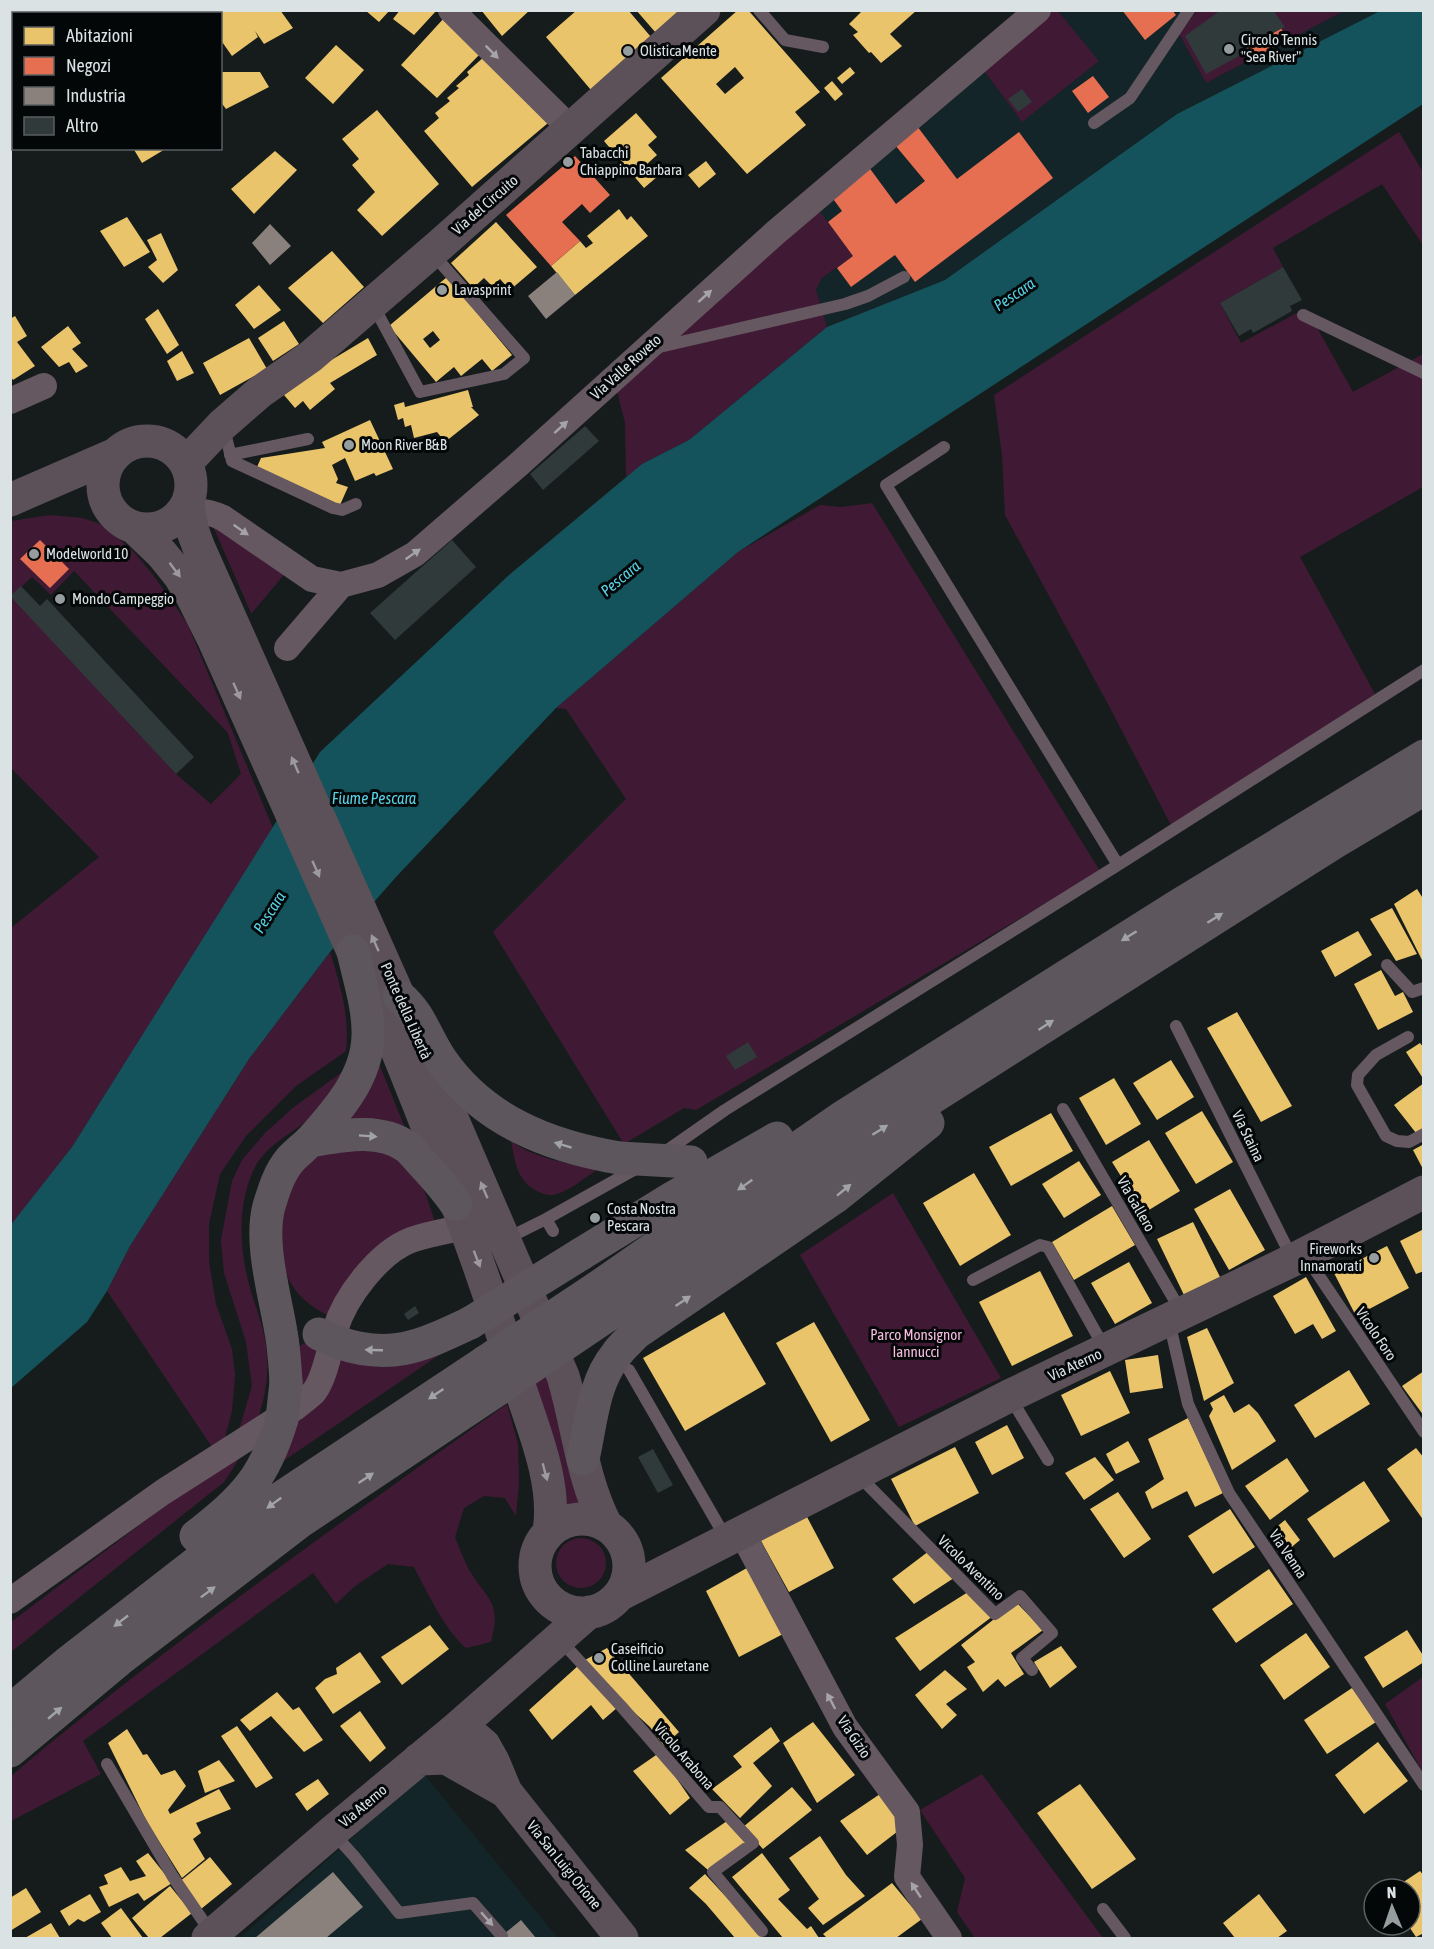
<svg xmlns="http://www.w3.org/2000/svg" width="1434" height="1949" font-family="'Asap Condensed',sans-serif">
<rect width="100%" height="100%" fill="#161c1c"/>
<path fill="#132528" d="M1058,11h139l-18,23 27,49 138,-72h36l-203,103 -232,166 -118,47 -11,-36 6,-13 15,-10 -23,-64 168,-136 40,54 77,-61z
M423,1773l135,165h-318l104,-93z"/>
<path fill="#401a34" d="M170,10l2,3 -158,1v79l-3,1v-83z
M1051,11h7l41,50 -77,61 -40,-54z
M1197,11h147l-138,72 -27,-49z
M1399,132l24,40v73l-41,-61 -109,64 10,19 -63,36 21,40 65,-35 47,84 70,-38v133l-123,70 75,137 -203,133 -63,-121 -104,-191 -3,-59 -8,-61z
M814,204l39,52 -31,22 -6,12 11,37 -138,113 -47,24 -16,14 -1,-55 -10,-40z
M872,503l228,368 -404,239 -12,-2 -60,36 -131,-212 133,-133 -60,-90 -10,-1 182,-156 82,-47 21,2z
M50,515l33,3 20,7 30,26 20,24 34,48 86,205 -201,319 -61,79v-298l88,-71 -88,-89v-172l165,178 35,30 30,-30 -13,-41 -154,-162 -23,24 -19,-18 -21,19v-75z
M211,522l77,48 -37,44v-1z
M330,952c10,32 20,64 16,99l-50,35 -50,50 -26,38 -11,50v38l7,42 16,45 3,26 -3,36 -8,30 -10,9 -107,-159 23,-45 119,-187z
M374,1051l33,82 -57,-12 -2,-10z
M349,1067c-10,14 -20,31 -32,44 -19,21 -50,31 -63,58 -16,34 -15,75 -6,111 5,22 15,43 18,66 7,50 -14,96 -42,136l-213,170v-30l207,-156 21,-36 13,-44 -6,-44 -22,-69 -3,-33 11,-59 10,-21 24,-28 28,-25z
M511,1141c24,18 58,22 86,29 -12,7 -26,20 -40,24 -7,2 -12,1 -18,-2 -22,-10 -24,-30 -28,-51z
M362,1149c10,1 22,2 32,5 25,10 36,52 43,75l-105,88c-17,-7 -33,-19 -42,-35 -7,-11 -11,-54 -10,-68 1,-14 21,-46 33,-54 13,-10 33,-9 49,-11z
M893,1193l108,185 -102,49 -99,-172z
M473,1332l-197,134 23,-120 18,-8z
M546,1367l37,142h-13l-11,5 -26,-137z
M507,1404l11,40 1,39 -3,33 -11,-18 -21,-2 -20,12 -9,29c4,10 8,21 13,31 19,33 34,32 23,74l-25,6c-21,-18 -39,-56 -52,-81l-26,-3 -33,22 -19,18 -23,-31 -230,168 18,33 -90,47v-45c158,-133 328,-252 496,-372z
M556 1563a25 25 0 1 1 50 0a25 25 0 1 1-50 0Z
M1423,1677v96l-38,-69z
M982,1774l121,164h-128l-18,-26 8,-34 -45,-68z"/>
<path fill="#14535c" d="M1380,11h43v93l-685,448 -182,156 -160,169 -66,75 -81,107 -119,187 -23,45 -20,31 -76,66 -1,-162 62,-79 248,-395 189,-177 133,-111 47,-24 138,-113 118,-47 232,-166z"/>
<path fill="#e9c46a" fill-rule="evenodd" d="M221,10h59l13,18 -29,16 -9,-13 3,6 -26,19 -12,-17v-25h-5z
M365,10h25l-11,12z
M400,10h37l-23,25 -21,-16z
M481,10h49l-28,26z
M577,10h51l23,27 -60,53 -45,-53z
M636,10h45l-25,23z
M738,10h10l72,82 -25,20 11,13 -59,49 -86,-96zM735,67l9,11 -19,16 -9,-10z
M863,10h54l-27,24 12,12 -21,17 -10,-11 -2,1 -16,-18 5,-3 -9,-8z
M445,17l35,37 -43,44 -36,-33z
M336,45l28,25 -31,34 -28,-26z
M485,56l63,67 -76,64 -48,-56 15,-13 -4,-5 15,-12 -3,-3 12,-10 -3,-2 13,-11 -2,-3z
M850,67l5,6 -13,11 -5,-6z
M220,72h40l9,15 -43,22 -6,-8z
M832,81l11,13 -8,7 -11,-13z
M377,110l62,74 -57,52 -25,-26 18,-18 -23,-27 7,-6 -17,-20z
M636,113l21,24 -9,8 9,10 -10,9 11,12 -14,12 -40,-47z
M133,148h34l-25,15z
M275,151l22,19 -43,44 -23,-25z
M706,161l10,13 -17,14 -11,-13z
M619,209l8,11 4,-4 17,20 -73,59 -24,-29 29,-25 6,7 7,-5 -6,-7z
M127,217l23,35 -26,15 -24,-36z
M496,222l41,45 -27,23 -10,-11 -8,7 -8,-8 -11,10 -22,-25z
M161,233l17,37 -15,13 -15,-16 9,-7 -10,-20z
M332,251l32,36 -41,36 -35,-35z
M447,277l65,78 -20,16 -10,-12 -21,17 -7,-9 -18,15 -47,-56zM433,331l7,9 -10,8 -7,-9z
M259,285l22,25 -27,19 -19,-24z
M158,309l21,36 -12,9 -22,-35z
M15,316l12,20 -10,6 18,24 -22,14 -3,-5v-56z
M284,321l15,23 -26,17 -15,-23z
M68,326l13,17 -9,6 16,17 -12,7 -7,-11 -10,5 -18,-20z
M249,338l18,31 -47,26 -17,-32z
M368,338l9,17 -47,28 5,6 -25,21 -7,-9 -8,7 -11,-13 34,-27z
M182,351l12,22 -17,8 -10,-20z
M468,390l5,17h-2l8,8 -34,27 -8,-10 -23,6 -3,-13 -6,2 -2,-9 -5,2 -4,-15 10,-3 1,5z
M370,420l23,49 -17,7 -2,-3 -19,8 -10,-23 -13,7 6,14 -2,4 12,4 -8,18 -83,-38 4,-9 64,-10 -3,-6z
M1417,889l7,11v64l-30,-60z
M1392,908l25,46 -21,7 -26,-42z
M1358,931l14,24 -37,22 -14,-26z
M1381,970l14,26 8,-4 10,20 -35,18 -24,-46z
M1237,1012l55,94 -31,16 -54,-94z
M1420,1043l4,5v32l-18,-28z
M1171,1060l23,37 -37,23 -24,-37z
M1114,1078l27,46 -35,21 -27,-47z
M1424,1083v45l-8,5 -22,-28z
M1202,1111l31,51 -37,22 -31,-51z
M1051,1113l22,38 -62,35 -22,-39z
M1149,1140l31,51 -36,22 -32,-51z
M1424,1144v27l-11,-21z
M1079,1161l22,34 -37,23 -22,-34z
M974,1173l37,62 -51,31 -37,-63z
M1230,1189l35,61 -36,20 -35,-61z
M1112,1206l23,39 -61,35 -22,-38z
M1193,1222l27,55 -36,18 -27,-56z
M1424,1229v42l-8,3 -16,-33z
M1387,1246l22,42 -53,28 -22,-43z
M1129,1262l23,41 -37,21 -24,-41z
M1040,1271l33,65 -61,30 -33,-64z
M1306,1277l30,54 -14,8 -9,-15 -18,10 -22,-38z
M724,1312l42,72 -81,47 -42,-73z
M814,1322l56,98 -39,22 -55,-99z
M1207,1328l27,55 -30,18 -17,-64z
M1158,1355l5,33 -33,5 -5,-33z
M1349,1370l21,34 -55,34 -21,-33z
M1110,1371l20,42 -49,23 -20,-41z
M1424,1371v45l-22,-30z
M1224,1395l10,18 15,-9 9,9 18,28 -44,29 -23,-54 4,-7 -3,-6z
M1188,1418l35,75 -28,14 -8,-16 -35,18 -7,-17 19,-13 -16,-40z
M1007,1425l17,33 -32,17 -17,-33z
M1128,1441l12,21 -24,12 -10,-20z
M955,1447l24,46 -64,33 -24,-47z
M1416,1448l8,10v63l-37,-52z
M1095,1457l19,23 -30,20 -19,-27z
M1287,1458l22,33 -39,29 -25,-34z
M1364,1481l26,40 -56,37 -27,-39z
M1118,1492l33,47 -27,19 -34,-49z
M1230,1509l25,38 -42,27 -25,-38z
M806,1515l28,53 -45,24 -29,-53z
M1285,1520l15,20 -13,11 -14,-21z
M929,1551l28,25 -43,28 -22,-25z
M754,1564l29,70 -44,23 -33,-66z
M1269,1569l24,35 -57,39 -24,-34z
M968,1592l25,24 -73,55 -25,-33z
M1016,1602l27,28 -32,23 13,21 -19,13 -7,-8 -15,13 -16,-25 8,-5 -14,-17z
M430,1625l19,24 -47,36 -21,-28z
M1407,1630l17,27v5l-41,26 -19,-31z
M1306,1633l24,34 -46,33 -24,-35z
M1061,1646l16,21 -27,21 -16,-26z
M607,1648l72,84 -15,14 -14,-19 -25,-23 -40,-44z
M360,1652l21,30 -48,32 -18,-26 10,-9 12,-5 -1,-6z
M579,1665l39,42 -15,13 -12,-15 -39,35 -23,-30z
M945,1670l22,19 -21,15 11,11 -15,14 -27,-34z
M1352,1688l24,34 -49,32 -23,-34z
M277,1692l16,18 6,-3 24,33 -19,12 -33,-36 -21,15 -10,-11z
M360,1711l26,37 -16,14 -30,-36z
M813,1722l42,53 -38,28 -34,-60z
M237,1726l36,52 -17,10 -35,-52z
M771,1727l9,14 -27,22 19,23 -32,32 -28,-29 30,-22 -9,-11z
M127,1729l16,26 4,-1 14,21 14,-5 11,16 -18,24 2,4 49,-25 12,20 -35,14 5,10 -8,6 12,20 -23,19 -35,-56 -39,-79z
M1378,1742l30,39 -44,33 -29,-39z
M659,1753l31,45 -20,17 -37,-44z
M219,1760l16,21 -30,12 -7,-22z
M318,1779l11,15 -22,17 -12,-17z
M1080,1784l56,75 -44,30 -55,-76z
M792,1787l20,23 -49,39 -20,-22z
M880,1794l26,31 -39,30 -27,-34z
M727,1821l21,20 -40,29 -23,-20z
M820,1836l26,39 19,21 -42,29 -15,-17 11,-9 -30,-41z
M148,1853l24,30 -28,18 -6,-8 -29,14 -10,-20 9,-3 -4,-9 17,-8 9,14 16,-5 -10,-15z
M762,1853l28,37 -12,9 29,30 4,-3 8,12h-36l-51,-61z
M210,1857l22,27 -31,25 -22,-27z
M1420,1871l4,5v57l-8,4 -8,-12h2v-36h-17z
M705,1874l59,64h-29l-29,-34 -17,-16z
M892,1883l30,36 -26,19h-69l-4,-4z
M170,1886l22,27 -32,25h-11l-17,-20z
M26,1888l15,24 -31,19v-33z
M90,1894l11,18 -17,10 -6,-3 -9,7 -9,-15z
M1259,1894l28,37 -10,7h-42l-12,-15z
M121,1908l22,30h-31l-11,-15z
M51,1923l9,15h-35z"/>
<path fill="#e76f51" d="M1122,10h50l4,5 -31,25z
M1281,28l6,12 -35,19 -6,-12z
M1093,76l16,21 -21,16 -16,-22z
M917,126l40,53 62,-47 34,46 -138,104 -20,-27 -44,32 -14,-19 16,-12 -25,-34 14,-11 -11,-15 37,-30 28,38 29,-23 -30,-36z
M575,156l35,39 -20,18 -8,-9 -20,18 18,19 -29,25 -45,-51z
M40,540l29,29 -19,19 -30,-29z"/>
<path fill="#8a817c" d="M270,224l21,22 -21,19 -18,-22z
M557,272l18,23 -29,24 -18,-23z
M333,1872l30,35 -37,31h-71z
M521,1920l15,18h-37z"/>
<path fill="#303a3b" d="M1221,10l7,2 3,-2h42l12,17 -39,20 2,4 -42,23 -21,-38z
M1022,89l10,13 -14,10 -10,-13z
M1283,267l19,33 -12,6 2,5 -39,22 -2,-4 -12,7 -19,-33z
M585,426l14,15 -56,49 -13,-16z
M452,540l24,27 -81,73 -25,-27z
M21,586l19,20 7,-7 147,158 -18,17 -166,-178z
M748,1042l9,15 -22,13 -9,-14z
M415,1306l4,7 -11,7 -4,-6z
M653,1449l20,36 -15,8 -20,-36z"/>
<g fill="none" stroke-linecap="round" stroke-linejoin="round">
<path stroke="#655861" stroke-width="12" d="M759,10l26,30 38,7
M1094,123l36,-25 59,-88
M372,303l48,89 84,-18 20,-16 -92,-105
M1303,315l121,58
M655,348l190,-44 23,-8 36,-19
M225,433l7,28 101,47 9,2 14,-6
M944,447l-58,38 232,380
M230,455l78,-16
M1387,965l25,27 12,-4
M1176,1026l116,232
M1408,1037l-32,18 -18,20 -1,10 29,51 11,5 12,1 15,-8
M1063,1109l119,204
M662,1154l63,-44 393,-245 306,-195
M546,1219l93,-52
M506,1239l40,-20 7,12
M1305,1255l119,177
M973,1280l67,-35 8,2 57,102
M1169,1321l19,83 41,89 195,292
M629,1370l98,170
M1010,1397l38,63
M858,1475l137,139 25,-18 32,37 -30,25 10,12
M560,1640l61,66 88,101h11l33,36 -40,29 49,59
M107,1764l66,113 39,57
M333,1833l21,23 45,57 74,-10 29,33
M1103,1909l22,29"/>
<path stroke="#655861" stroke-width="26" d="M451,10l120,119
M10,401l34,-15
M180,516c15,-7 29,-5 43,2l89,61 29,6 37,-10 37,-21 103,-89 257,-232 263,-223
M287,648l54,-63
M742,1533l103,194 62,85 3,33 -3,32 42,61
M10,1601l153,-109 133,-85c6,-5 13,-10 18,-15 11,-14 16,-44 21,-62 10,-33 43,-77 76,-90 17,-6 36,-9 54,-13"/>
<path stroke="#5c5159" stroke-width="33" d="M103 485a44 44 0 1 1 88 0a44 44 0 1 1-88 0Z
M186,463l36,-38 38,-33 50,-35 131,-113 263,-234
M10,500l106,-46
M188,504l4,25 7,19 218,489 146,339c15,50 19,103 43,149
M135,528l27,26 17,21 13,21 21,42 183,410c45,110 86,221 122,334 15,46 39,101 31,149
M535 1566a47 47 0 1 1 94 0a47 47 0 1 1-94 0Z
M619,1595l390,-199 284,-136 131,-68
M457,1728l20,11 7,6 9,16 13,31 116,146
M419,1759l27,-1 60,34
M208,1938l124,-106 125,-104 132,-116"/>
<path stroke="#5d575d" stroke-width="33" d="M399,996c22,18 27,42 43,65 42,60 107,85 177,97
M310,1141c31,-5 69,-14 97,6 6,5 11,12 16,17 12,13 23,25 33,40
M581,1254l91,-56 105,-60
M598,1287l243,-169 338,-213 245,-149
M611,1313l220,-151 504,-320 89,-53
M337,1342c54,19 84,4 133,-19
M286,1382c-1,-17 -2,-34 -5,-50 -6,-37 -22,-89 -12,-126 5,-16 10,-33 21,-46 7,-8 16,-14 23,-22 25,-28 54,-61 55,-102 1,-28 -9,-57 -15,-85
M583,1459c8,-35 10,-76 33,-104 5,-8 13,-14 19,-21l199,-136 94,-75
M196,1536c48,-38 68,-57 86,-117
M10,1711l57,-48 209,-162 209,-139
M10,1751l109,-91 182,-139 196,-131"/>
<path stroke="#5d575d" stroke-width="33" d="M619,1158l72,4
M470,1323l111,-69
M319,1334l18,8
M485,1362l113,-75
M497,1390l114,-77
M282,1419l4,-37"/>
</g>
<defs><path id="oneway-solid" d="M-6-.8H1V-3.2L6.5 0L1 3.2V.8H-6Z" transform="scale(1.5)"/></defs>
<g fill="#a6a4a9">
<use href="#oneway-solid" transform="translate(492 52) rotate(45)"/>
<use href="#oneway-solid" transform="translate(705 296) rotate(-42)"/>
<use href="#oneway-solid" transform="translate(561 427) rotate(-42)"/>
<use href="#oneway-solid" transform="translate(241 530) rotate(35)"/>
<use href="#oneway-solid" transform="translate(413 554) rotate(-35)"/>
<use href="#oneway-solid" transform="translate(831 1701) rotate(-118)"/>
<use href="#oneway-solid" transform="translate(916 1890) rotate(-123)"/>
<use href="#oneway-solid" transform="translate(487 1919) rotate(49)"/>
</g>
<g fill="#9c9a9e">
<use href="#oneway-solid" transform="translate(175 570) rotate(53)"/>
<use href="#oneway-solid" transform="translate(237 691) rotate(66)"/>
<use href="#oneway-solid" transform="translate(295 765) rotate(-114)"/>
<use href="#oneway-solid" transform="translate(316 869) rotate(66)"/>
<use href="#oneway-solid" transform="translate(375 943) rotate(-114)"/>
<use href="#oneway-solid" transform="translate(484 1190) rotate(-113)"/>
<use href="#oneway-solid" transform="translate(477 1259) rotate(69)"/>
<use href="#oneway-solid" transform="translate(545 1472) rotate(75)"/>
</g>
<g fill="#a2a3a7">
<use href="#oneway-solid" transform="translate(1215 918) rotate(-32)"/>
<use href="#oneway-solid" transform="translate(1129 936) rotate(148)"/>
<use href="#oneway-solid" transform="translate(1046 1025) rotate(-33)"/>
<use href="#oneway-solid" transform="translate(880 1130) rotate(-32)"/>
<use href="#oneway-solid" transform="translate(368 1136) rotate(4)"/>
<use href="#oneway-solid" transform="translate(563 1145) rotate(-163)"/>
<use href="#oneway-solid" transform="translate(745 1185) rotate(145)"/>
<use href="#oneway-solid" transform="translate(844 1190) rotate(-39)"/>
<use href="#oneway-solid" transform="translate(683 1301) rotate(-34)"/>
<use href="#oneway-solid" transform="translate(374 1350) rotate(-178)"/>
<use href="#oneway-solid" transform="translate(436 1394) rotate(146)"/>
<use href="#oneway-solid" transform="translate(366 1478) rotate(-34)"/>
<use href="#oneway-solid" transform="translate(274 1503) rotate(144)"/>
<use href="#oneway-solid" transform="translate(208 1592) rotate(-37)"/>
<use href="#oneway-solid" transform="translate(121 1621) rotate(142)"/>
<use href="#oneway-solid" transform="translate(55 1713) rotate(-40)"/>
</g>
<g fill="#969d9e" stroke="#040708" stroke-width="2">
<circle cx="1229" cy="49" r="6"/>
<circle cx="628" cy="51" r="6"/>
<circle cx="568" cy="162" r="6"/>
<circle cx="442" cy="290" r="6"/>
<circle cx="349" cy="445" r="6"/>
<circle cx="34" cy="554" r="6"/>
<circle cx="60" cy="599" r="6"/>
<circle cx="595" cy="1218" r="6"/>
<circle cx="1374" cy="1258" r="6"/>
<circle cx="599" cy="1658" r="6"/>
</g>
<g text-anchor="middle" stroke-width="6" stroke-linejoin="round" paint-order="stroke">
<g font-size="15" fill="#dbe2e4" stroke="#040708" text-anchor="start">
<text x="1241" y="45">Circolo Tennis<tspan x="1241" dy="17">"Sea River"</tspan></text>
<text x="640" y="56">OlisticaMente</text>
<text x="580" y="158">Tabacchi<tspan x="580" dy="17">Chiappino Barbara</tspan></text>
<text x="454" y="295">Lavasprint</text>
<text x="361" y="450">Moon River B&amp;B</text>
<text x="46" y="559">Modelworld 10</text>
<text x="72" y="604">Mondo Campeggio</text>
<text x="607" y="1214">Costa Nostra<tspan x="607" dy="17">Pescara</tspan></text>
<text x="1362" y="1254" text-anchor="end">Fireworks<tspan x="1362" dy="17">Innamorati</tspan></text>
<text x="611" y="1654">Caseificio<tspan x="611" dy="17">Colline Lauretane</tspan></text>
</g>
<g font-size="15" fill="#dbe2e4" stroke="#040708">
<text transform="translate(485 205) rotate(-41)" y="5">Via del Circuito</text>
<text transform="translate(626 367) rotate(-42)" y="5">Via Valle Roveto</text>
<text transform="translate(406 1011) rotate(66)" y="5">Ponte della Libertà</text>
<text transform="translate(1248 1136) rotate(64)" y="5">Via Staina</text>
<text transform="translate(1136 1204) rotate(60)" y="5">Via Gallero</text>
<text transform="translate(1376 1334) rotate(56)" y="5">Vicolo Foro</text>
<text transform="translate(1075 1365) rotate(-25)" y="5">Via Aterno</text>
<text transform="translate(1288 1554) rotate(56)" y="5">Via Venna</text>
<text transform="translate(971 1568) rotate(44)" y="5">Vicolo Aventino</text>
<text transform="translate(854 1737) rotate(56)" y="5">Via Gizio</text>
<text transform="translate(684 1756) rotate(49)" y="5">Vicolo Arabona</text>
<text transform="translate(363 1806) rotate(-40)" y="5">Via Aterno</text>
<text transform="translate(564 1865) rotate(51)" y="5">Via San Luigi Orione</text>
</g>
<g font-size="15" fill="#f8bce1" stroke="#040708">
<text x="916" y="1340">Parco Monsignor<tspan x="916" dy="17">Iannucci</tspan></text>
</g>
<g font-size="16" font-style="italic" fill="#57d3e6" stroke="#040708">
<text transform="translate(1014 294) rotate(-34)" y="6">Pescara</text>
<text transform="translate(620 578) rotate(-40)" y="6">Pescara</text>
<text x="374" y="804">Fiume Pescara</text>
<text transform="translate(269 912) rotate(-58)" y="6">Pescara</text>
</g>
</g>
<rect width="1434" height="1949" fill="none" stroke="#dbe2e4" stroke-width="24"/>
<rect x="12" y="12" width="210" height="138" fill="#040708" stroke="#5a5f60" stroke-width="1.5"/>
<rect x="24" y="27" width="30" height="18" fill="#e9c46a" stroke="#5a5f60" stroke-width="1.5"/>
<text x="66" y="42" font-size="18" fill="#dbe2e4">Abitazioni</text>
<rect x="24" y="57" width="30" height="18" fill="#e76f51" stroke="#5a5f60" stroke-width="1.5"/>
<text x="66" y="72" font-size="18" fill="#dbe2e4">Negozi</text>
<rect x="24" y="87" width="30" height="18" fill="#8a817c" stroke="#5a5f60" stroke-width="1.5"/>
<text x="66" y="102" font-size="18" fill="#dbe2e4">Industria</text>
<rect x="24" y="117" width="30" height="18" fill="#303a3b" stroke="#5a5f60" stroke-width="1.5"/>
<text x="66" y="132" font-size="18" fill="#dbe2e4">Altro</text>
<g transform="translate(1392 1907) rotate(358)"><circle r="28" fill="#040708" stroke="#5a5f60" stroke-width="1.5"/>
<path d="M0-4.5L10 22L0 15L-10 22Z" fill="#969d9e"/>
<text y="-9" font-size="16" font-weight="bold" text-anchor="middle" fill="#dbe2e4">N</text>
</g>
</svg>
